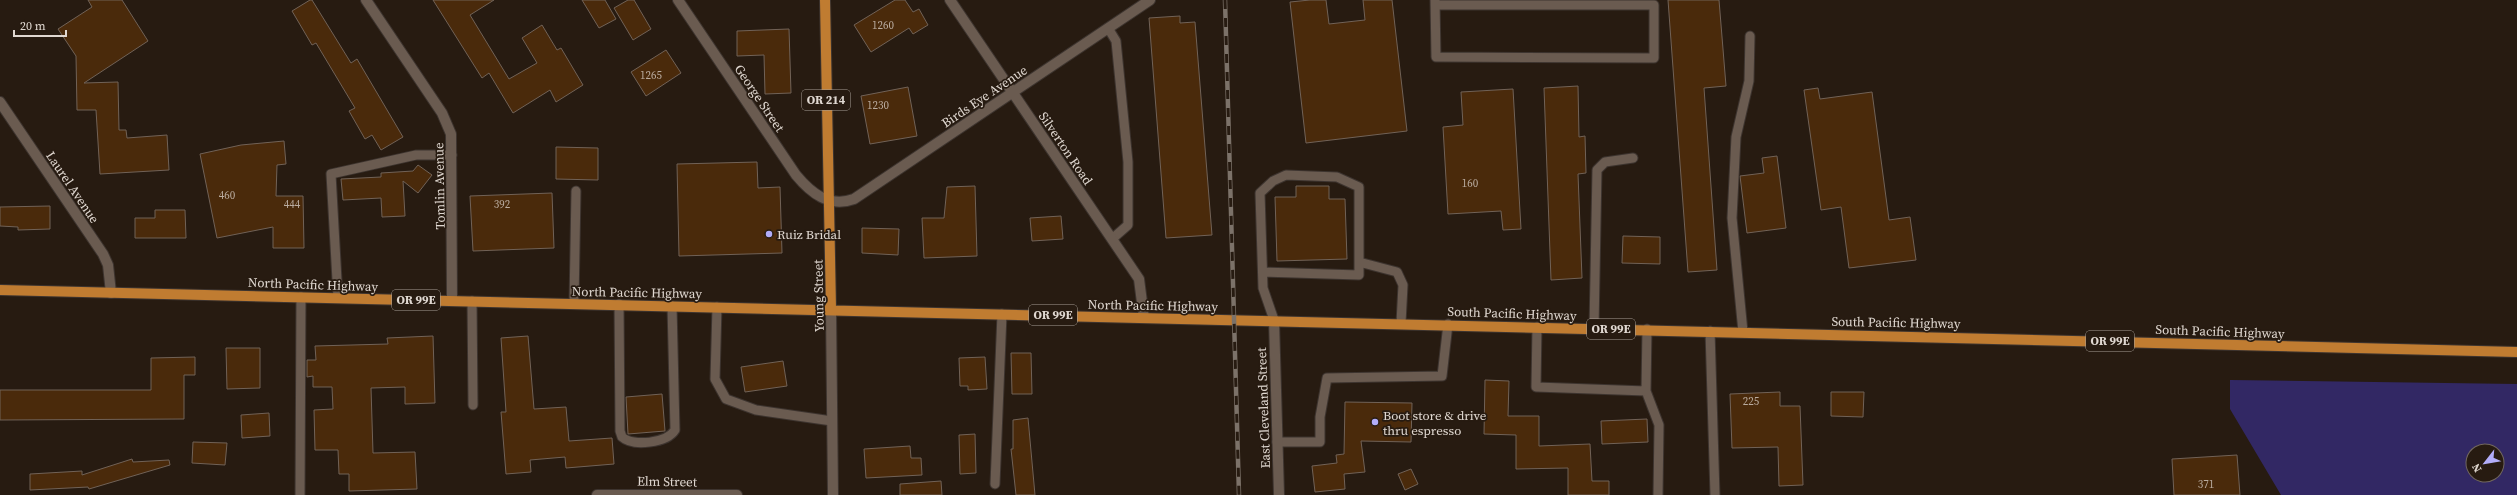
<svg xmlns="http://www.w3.org/2000/svg" width="2517" height="495" font-family="'Source Serif 4',serif">
<rect width="100%" height="100%" fill="#271b11"/>
<path fill="#322864" fill-rule="evenodd" d="M2230,380l287,4v111h-236l-51,-86zM2473,451h24v24h-24z"/>
<path fill="#4a2a0b" stroke="#716257" d="M88,0h34l26,41 -64,42 34,-1 1,48h7l1,8 40,-3 2,35 -69,4 -4,-64h-19l-1,-54 -18,-27 34,-22z
M310,0h2l39,63 6,-4 46,78 -22,13 -9,-15 -7,4 -16,-28 6,-3 -39,-65 -4,2 -20,-34z
M433,0h61l-24,15 39,64 28,-16 -15,-25 20,-13 15,25 4,-2 22,37 -27,17 -6,-12 -37,23 -24,-40 -7,5z
M582,0h23l11,19 -17,9z
M628,0h6l17,29 -18,11 -19,-32z
M895,0h10l8,12 6,-3 9,16 -15,9 -4,-6 -38,24 -17,-27z
M1310,0h16l3,24 36,-4 -2,-20h29l15,131 -101,12 -16,-141z
M1668,0h51l7,86 -22,2 13,182 -29,2z
M1180,16v7l15,-1 17,213 -46,3 -17,-220z
M789,29l2,64 -26,1 -1,-39 -27,1v-25z
M666,50l15,23 -35,23 -15,-24z
M1578,86l1,51 6,-1 1,37 -8,1 4,104 -31,2 -7,-192z
M908,87l9,49 -47,8 -9,-48z
M1818,88l2,11 52,-7 17,128 21,-3 6,43 -67,8 -8,-61 -20,3 -17,-120z
M1513,89l8,140 -18,1 -2,-19 -53,3 -5,-87 20,-2 -2,-33z
M284,141l2,23 -9,1 -1,31h27l1,52h-31v-21l-56,11 -17,-84 41,-9z
M556,147l42,1v32l-42,-1z
M1777,156l9,72 -39,5 -7,-57 24,-3 -2,-15z
M757,162l1,26 22,-1 2,66 -103,3 -2,-92z
M418,165l14,10 -14,18 -15,-12 2,35 -23,1 -1,-19 -38,2 -2,-21 40,-2v-4l32,-2z
M975,186l2,70 -53,2 -2,-40h22l3,-31z
M1296,186h33v13h16l2,60 -70,2 -2,-64h21z
M552,193l2,55 -81,3 -3,-55z
M50,206v23l-32,1v-3l-18,-1v-19z
M155,210h30l1,28h-51v-20h20z
M1061,216l2,23 -31,2 -2,-23z
M862,228l37,1 -1,26 -36,-2z
M1623,236l37,1v27l-38,-1z
M433,336l2,67 -30,1v-17l-34,1 2,65 42,-1 2,37 -68,2v-17h-10l-1,-24h-23l-1,-40 19,-1 -1,-22h-19v-11l-6,1v-17h9l-1,-14 73,-2 -1,-6z
M528,336l6,73 32,-2 3,34 43,-3 2,26 -48,4 -1,-11 -35,3 1,12 -25,2 -5,-62h5l-5,-74z
M226,348h34v40l-33,1z
M1011,353h20l1,41h-20z
M195,357v18h-11v44l-184,1v-30h151v-32z
M985,357l2,32 -19,1v-4h-8l-1,-28z
M783,361l4,25 -42,6 -4,-25z
M1485,380l24,1 -1,35h31v30l51,-2 2,37h17v14h-41v-27l-52,1v-34l-32,-1z
M1780,392v14h20l3,79 -24,1 -1,-39 -46,1 -2,-54z
M1831,392h33l-1,25 -32,-1z
M662,394l3,37 -37,3 -2,-37z
M1345,402l67,1 -1,39 -50,-1 4,31 -21,2 1,15 -30,3 -3,-26 25,-3 -1,-8 8,-1z
M269,413l1,23 -28,2 -1,-23z
M1028,418l7,77h-19l-5,-46h2v-29z
M1647,419l1,23 -46,2 -1,-23z
M975,434l1,39 -16,1 -1,-39z
M193,442l34,1 -2,22 -33,-2z
M910,446l1,12h10l1,17 -56,3 -2,-29z
M2237,455l3,40h-66l-2,-36z
M132,459l1,3 36,-2 1,5 -81,24 -1,-2 -58,3v-16l52,-3v4z
M1411,469l7,15 -13,6 -7,-16z
M941,481l1,14h-42v-11z"/>
<g fill="none" stroke-linecap="round" stroke-linejoin="round">
<g stroke="#3d342f" stroke-width="11">
<path id="lane" d="M1435,0l1,57 218,1v-53h-219
M1108,28l8,13 12,121v63l-16,14
M1359,262l38,10 6,13 -2,38
M1264,272l95,3v-88l-22,-10 -51,-2 -13,6 -13,12 3,95 11,32
M338,298l-7,-124 85,-19h36
M472,301l1,104
M574,303l2,-112
M619,304l1,127 2,6c11,10 45,6 53,-7l-3,-124
M717,307l-2,72 11,20 30,11 76,11
M1537,327l-1,60 110,4
M1594,328l3,-158 8,-8 28,-4
M1647,329l-1,62 13,34 -1,70
M1710,331l5,164
M1743,332l-11,-114 4,-81 13,-56 1,-45
M1277,442h43v-25l7,-39 115,-2 6,-52
M995,484l7,-170
M300,495l1,-198"/>
</g>
<g stroke="#3d342f" stroke-width="12">
<path id="street" d="M366,0l76,113 9,21 1,166
M678,0l118,175c15,18 33,33 58,24l296,-199
M950,0l189,279 5,39
M0,102l103,152 5,11 3,28
M597,495h140"/>
</g>
<g stroke="#3d342f" stroke-width="12">
<path id="secondary" d="M831,309l2,186
M1274,320l5,175"/>
</g>
<g stroke="#3d342f" stroke-width="12">
<path id="primary" d="M825,0l6,309
M0,290l2517,62"/>
</g>
<use href="#lane" stroke="#6a5b50" stroke-width="9"/>
<use href="#street" stroke="#6a5b50" stroke-width="10"/>
<use href="#secondary" stroke="#6a5b50" stroke-width="10"/>
<use href="#primary" stroke="#c07c31" stroke-width="10"/>
<g stroke="#7c7269" stroke-width="4.5">
<path id="rail" d="M1225,0l14,495"/>
</g>
<use href="#rail" stroke="#271b11" stroke-width="3" stroke-dasharray="9" stroke-linecap="butt"/>
</g>
<g fill="#b2adf9" stroke="#271b11" stroke-width="1.5">
<circle cx="769" cy="234" r="4"/>
<circle cx="1375" cy="422" r="4"/>
</g>
<g text-anchor="middle" stroke-width="3.5" stroke-linejoin="round" paint-order="stroke">
<g font-size="11" fill="#baaca0">
<text x="883" y="29">1260</text>
<text x="651" y="79">1265</text>
<text x="878" y="109">1230</text>
<text x="1470" y="187">160</text>
<text x="227" y="199">460</text>
<text x="292" y="208">444</text>
<text x="502" y="208">392</text>
<text x="1751" y="405">225</text>
<text x="2206" y="488">371</text>
</g>
<g fill="#271b11" stroke="#a89f97" stroke-width="1">
<rect x="802" y="90" width="48" height="20" rx="3"/>
<rect x="392" y="290" width="48" height="20" rx="3"/>
<rect x="1029" y="305" width="48" height="20" rx="3"/>
<rect x="1587" y="319" width="48" height="20" rx="3"/>
<rect x="2086" y="331" width="48" height="20" rx="3"/>
</g>
<g font-size="12" font-weight="bold" fill="#e0d8d1">
<text x="826" y="104">OR 214</text>
<text x="416" y="304">OR 99E</text>
<text x="1053" y="319">OR 99E</text>
<text x="1611" y="333">OR 99E</text>
<text x="2110" y="345">OR 99E</text>
</g>
<g font-size="13" fill="#e0d8d1" stroke="#271b11">
<text transform="translate(984 96) rotate(-34)" y="5">Birds Eye Avenue</text>
<text transform="translate(760 98) rotate(56)" y="5">George Street</text>
<text transform="translate(1066 148) rotate(56)" y="5">Silverton Road</text>
<text transform="translate(439 186) rotate(-91)" y="5">Tomlin Avenue</text>
<text transform="translate(73 187) rotate(56)" y="5">Laurel Avenue</text>
<text transform="translate(313 284) rotate(2)" y="5">North Pacific Highway</text>
<text transform="translate(637 292) rotate(1)" y="5">North Pacific Highway</text>
<text transform="translate(818 296) rotate(-91)" y="5">Young Street</text>
<text transform="translate(1153 305) rotate(1)" y="5">North Pacific Highway</text>
<text transform="translate(1512 313) rotate(2)" y="5">South Pacific Highway</text>
<text transform="translate(1896 322) rotate(1)" y="5">South Pacific Highway</text>
<text transform="translate(2220 331) rotate(2)" y="5">South Pacific Highway</text>
<text transform="translate(1263 408) rotate(-92)" y="5">East Cleveland Street</text>
<text transform="translate(667 481) rotate(1)" y="5">Elm Street</text>
</g>
<g font-size="13" fill="#e0d8d1" stroke="#271b11" text-anchor="start">
<text x="777" y="239">Ruiz Bridal</text>
<text x="1383" y="420">Boot store &amp; drive<tspan x="1383" dy="15">thru espresso</tspan></text>
</g>
</g>
<g transform="translate(2485 463) rotate(239)"><circle r="19" fill="#271b11" stroke="#71675e"/>
<path d="M0-3L7 15L0 10L-7 15Z" fill="#b2adf9"/>
<text y="-6" font-size="11" font-weight="bold" text-anchor="middle" fill="#e0d8d1">N</text>
</g>
<path d="M14 30v6h52v-6" fill="none" stroke="#e0d8d1" stroke-width="2"/>
<text x="20" y="30" font-size="12" fill="#e0d8d1" stroke="#271b11" stroke-width="3" paint-order="stroke">20 m</text>
</svg>
